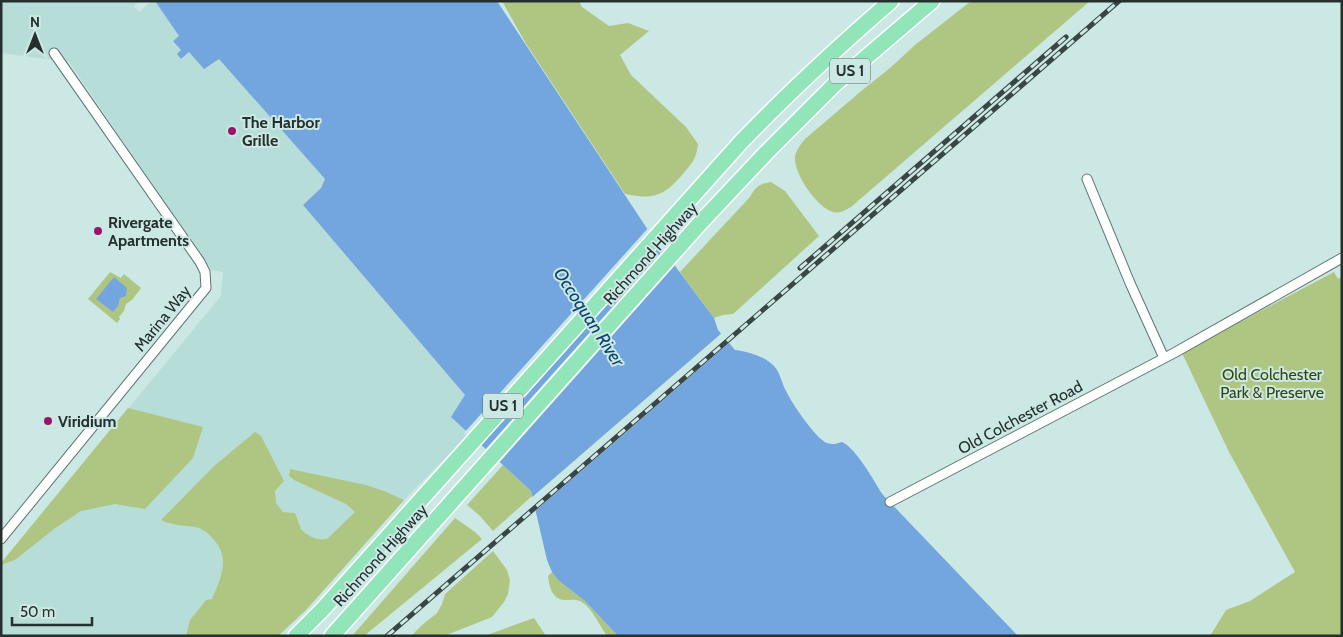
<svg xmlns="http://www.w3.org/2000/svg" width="1343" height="637" font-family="Cabin,sans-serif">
<rect width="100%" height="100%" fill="#cbe8e4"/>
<path fill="#b7ddd9" d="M3,1h136l-5,5 5,6 13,-11h3l24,35 3,23 7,-7 30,6 106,121 -4,9 -18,17 162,190 4,39 -65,66 -98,110 -28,26h-277v-73l220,-267 2,-24 -12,-2 -142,-208 -68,-9v-50z"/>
<path fill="#afc683" d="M502,1h77l3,6 27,19 19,-3 21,8 -29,24 11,20 55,52 12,17c-2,15 -5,18 -15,30 -19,22 -29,26 -58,20l-100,-152z
M971,1h119l-239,206c-6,3 -11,7 -18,5 -16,-4 -40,-39 -38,-56 2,-7 5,-11 10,-17l55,-47 30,-24 25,-23z
M771,182l14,9 34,45 -86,78 -10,1 -9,3 -34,-46 69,-74c7,-11 9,-14 22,-16z
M110,272l11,6 3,-4 17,14 -9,12 -6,4 -2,7 -5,6 1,2 -3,4 -29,-24z
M1334,272l4,7 4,-2v359h-132l16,-26 24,-9 45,-29 -66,-120 -47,-99z
M128,408l75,19 -10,31 -48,51 -30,-5 -34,7 -27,18 -39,31 -14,5v-2z
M255,432l6,4 23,45 -9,10 1,12 7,9 12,1c2,5 4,11 6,16 6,7 17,12 26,10l28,-27 -9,-8 -52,-24 -5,-4 1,-7 76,16 18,6 20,9 -98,110 -28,26h-92l4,-16 16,-20 6,-1c8,-20 19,-40 2,-59 -4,-5 -8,-9 -15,-12 -13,-3 -26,-2 -38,-8l53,-54z
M503,465l28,26 1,5 -39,35 -13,-15 -13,-11z
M455,518l20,14 7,7 -118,97h-12z
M493,551l14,19 3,10 -2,14 -4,8 -12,15 -48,19h-33l11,-11 15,-12 5,-9 3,-10z
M552,572l8,10 25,19 33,35h-11c-8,-11 -15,-29 -27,-35 -5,-2 -11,-1 -16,-1 -12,-1 -15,-14 -16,-24z
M534,618l12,18h-62z"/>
<path fill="#73a6de" d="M155,1h342l149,226 68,91 4,12 17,20c14,2 29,6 39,16 6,6 8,18 12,25 5,11 30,48 41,52 5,2 9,1 15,-1 14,6 32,39 41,53l135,141h-400l-33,-35 -26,-20 -7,-9 -5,-12 -16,-69 -80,-74 14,-22 -162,-190 18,-17 4,-9 -106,-120 -15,10 -15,-17 -8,7 -4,-5 4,-4 -8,-9 6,-5z
M114,277l13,11 -1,8 -6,2 -2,8 -5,6 -17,-13z"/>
<path fill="#cbe8e4" d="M649,227l12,16 -182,203 -15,-13z
M665,248l12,15 -179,201 -14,-13z
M723,332l8,9 -197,171 -4,-13z"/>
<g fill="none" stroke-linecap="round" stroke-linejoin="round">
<g stroke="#5b7572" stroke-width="11">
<path id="street" d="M1087,179l43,104 34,75
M890,502l284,-149 168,-95
M1,539l205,-251 -1,-16 -5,-10 -146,-209"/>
</g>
<g stroke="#fff" stroke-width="18">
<path id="primary" d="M296,636l27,-27 418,-467c48,-50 98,-96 150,-141
M332,636l370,-415 64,-68 70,-70 96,-82"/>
</g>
<use href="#street" stroke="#fff" stroke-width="9"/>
<use href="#primary" stroke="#92e5b8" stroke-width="15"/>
<g stroke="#394645" stroke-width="5">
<path id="rail" d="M800,268l266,-231
M387,636l732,-635"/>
</g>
<use href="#rail" stroke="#cbe8e4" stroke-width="3" stroke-dasharray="9" stroke-linecap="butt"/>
</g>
<g fill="#98156a" stroke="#cbe8e4" stroke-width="2">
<circle cx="232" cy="131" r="5"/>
<circle cx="98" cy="231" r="5"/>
<circle cx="48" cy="421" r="5"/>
</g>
<g text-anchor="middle" stroke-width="4" stroke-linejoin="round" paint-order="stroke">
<g fill="#cbe8e4" stroke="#566665" stroke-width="1">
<rect x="830" y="58.5" width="40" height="25" rx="4"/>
<rect x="483" y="393.5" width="40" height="25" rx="4"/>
</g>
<g font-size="15" font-weight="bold" fill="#242f2e">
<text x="850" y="76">US 1</text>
<text x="503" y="411">US 1</text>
</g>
<g font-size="16" font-weight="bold" fill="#242f2e" stroke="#cbe8e4" text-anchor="start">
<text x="242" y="128">The Harbor<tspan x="242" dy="18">Grille</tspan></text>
<text x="108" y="228">Rivergate<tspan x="108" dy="18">Apartments</tspan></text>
<text x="58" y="427">Viridium</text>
</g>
<g font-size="16" fill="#242f2e" stroke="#cbe8e4">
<text transform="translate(650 253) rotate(-48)" y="6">Richmond Highway</text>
<text transform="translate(162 318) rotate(-51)" y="6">Marina Way</text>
<text transform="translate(1020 417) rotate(-28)" y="6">Old Colchester Road</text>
<text transform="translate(380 555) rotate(-48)" y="6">Richmond Highway</text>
</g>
<g font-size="16" fill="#374611" stroke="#cbe8e4">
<text x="1272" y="380">Old Colchester<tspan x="1272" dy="18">Park &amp; Preserve</tspan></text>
</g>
<g font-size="18" font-style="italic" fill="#094275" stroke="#cbe8e4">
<text transform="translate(589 317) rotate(57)" y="6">Occoquan River</text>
</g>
</g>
<rect width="1343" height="637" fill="none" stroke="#242f2e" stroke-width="5"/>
<g transform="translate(35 35)" stroke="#cbe8e4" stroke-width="4" paint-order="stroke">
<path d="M0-4L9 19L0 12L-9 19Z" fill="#242f2e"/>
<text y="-8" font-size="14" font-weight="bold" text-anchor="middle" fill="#242f2e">N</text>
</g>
<path d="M12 617v8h80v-8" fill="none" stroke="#242f2e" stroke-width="2.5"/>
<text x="20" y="617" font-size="15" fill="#242f2e" stroke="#cbe8e4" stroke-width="4" paint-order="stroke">50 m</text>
</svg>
